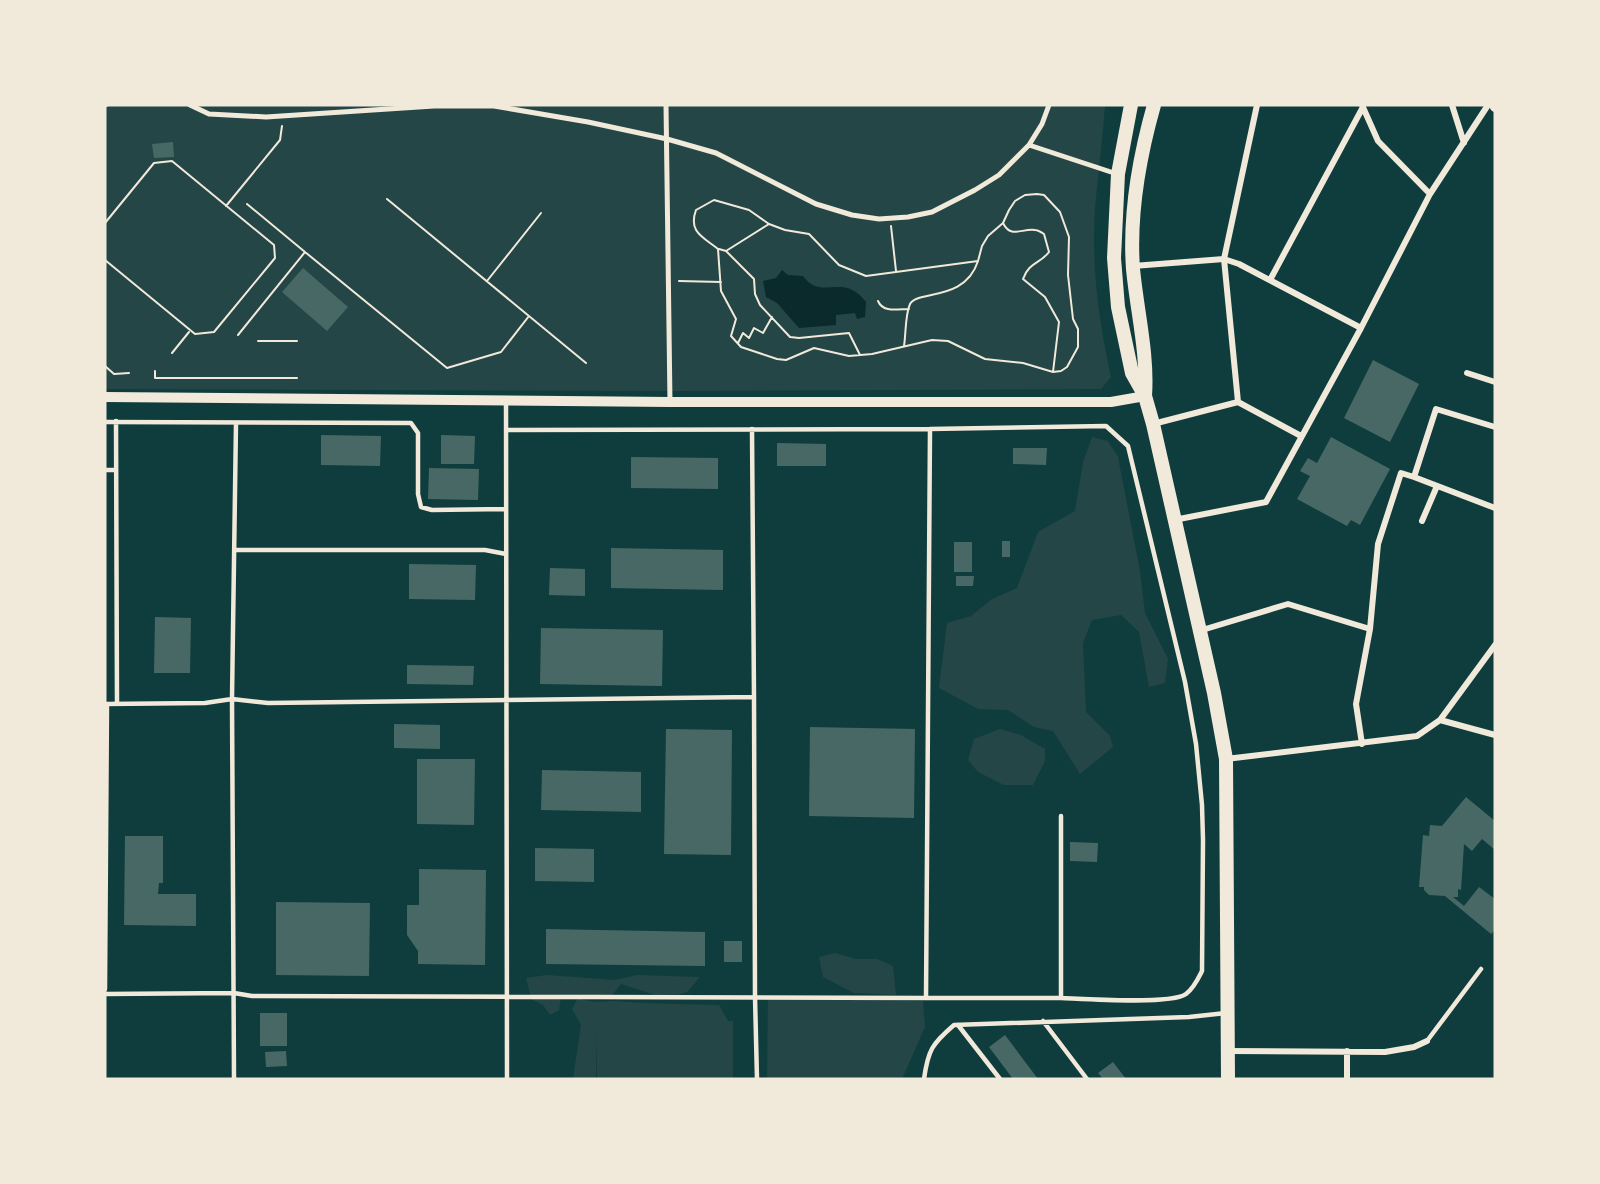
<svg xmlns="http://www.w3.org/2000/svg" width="1600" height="1184" font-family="Lato,sans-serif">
<rect width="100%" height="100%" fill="#0f3d3e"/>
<path fill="#244646" d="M105,105h1000c-2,31 -6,61 -9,92 -6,61 2,121 15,180l-10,12 -420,2 -576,-2z
M1092,437l16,4 10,16 22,114 5,42 23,46 -3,24 -16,4 -10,-55 -18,-17 -29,5 -9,23 3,69 24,24 3,11 -33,27 -27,-43 -19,-4 -26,-17 -30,-1 -39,-21 8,-65 24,-7 21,-17 25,-11 21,-56 37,-21 8,-49z
M1000,729l21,6 24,14v12l-12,24h-29l-26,-13 -10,-12 6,-21z
M835,953l21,6h21l16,7 3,29 -42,-2 -31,-16 -4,-20z
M547,975l68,5 22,-5 63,2 -13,15 -19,7 -47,-15 -10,13 -32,1c16,6 21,3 37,3 34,3 68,3 103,4l9,16h5v58h-136v-47l-1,47h-23l8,-54 -9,-16 6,-11h-17l-2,12 -9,5 -7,-10 -12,-6 -5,-21z
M768,997l155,4 2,26 -23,52h-135z"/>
<path fill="#0a2a2b" d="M782,270l6,5 15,1c19,26 40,-5 63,26l-1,15 -8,2 -2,-6 -19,2v10l-37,3 -22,-25 -11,-6 -3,-16 13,-3z"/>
<path fill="#486865" d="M173,142l1,15 -20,1 -2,-14z
M303,268l45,39 -21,24 -45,-39z
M1373,360l46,24 -29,58 -46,-24z
M321,435l60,1 -1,30 -59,-1z
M441,435l34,1 -1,28h-33z
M1331,437l59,32 -30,56 -9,-5 -4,6 -50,-27 13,-23 -10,-5 8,-13 9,5z
M777,443l49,1v22h-49z
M1013,448h34l-1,17 -33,-1z
M631,457l87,1v31l-87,-1z
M429,468l50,1 -1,31 -50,-1z
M1002,541h8v16h-8z
M954,542h18v30h-18z
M611,548l112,2v40l-112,-2z
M409,564l67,1 -1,35 -66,-1z
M550,568l35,1v27l-36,-1z
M956,576h18l-1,10h-17z
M155,617l36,1 -1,55h-36z
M541,628l122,2 -1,56 -122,-2z
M407,665l67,1 -1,19 -66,-1z
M394,724l46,1v24l-46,-1z
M810,727l105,2 -1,89 -105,-2z
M666,729l66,1 -1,125 -67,-1z
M417,759h58l-1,66 -57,-1z
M542,770l99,2v40l-100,-2z
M1466,797l29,24v29l-13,-11 -10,12 -8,-7 -3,46 -3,-1v8h-5l11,9 15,-19 16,12v31l-4,4 -46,-38 -16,-1 -5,-5v-3h-5l4,-52 6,1 1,-11 12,1z
M125,836h38v47h-4l-1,11h38v32l-72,-1z
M1070,842l28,1 -1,19 -27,-1z
M535,848l59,1v33l-59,-1z
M419,869l67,1 -1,95 -67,-1v-13l-11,-16v-30h12z
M276,902l94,1 -1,73 -93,-1z
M546,929l159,3v34l-159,-2z
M724,941h18v21h-18z
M260,1013h27v33h-27z
M1005,1035l33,44h-25l-24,-32z
M286,1051l1,15 -21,1 -1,-15z
M1113,1062l13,17h-23l-5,-6z"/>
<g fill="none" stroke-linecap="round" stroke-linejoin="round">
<path stroke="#f1e9da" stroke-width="2" d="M105,107l3,-2
M1037,194l7,1 16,17 9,25 -1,38 5,44 5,10v18l-11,20 -6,4 -8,1 -30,-9 -38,-4 -37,-18 -16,-1 -60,14 -23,2 -35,-8 -28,12 -9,-1 -36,-12 -10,-11 5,-17 -15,-28 -3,-42c-15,-12 -30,-17 -22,-39l18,-10 35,10 20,14 16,6 24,4 30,31 27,11 112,-15 4,-15 6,-10 15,-13 6,-13 6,-9 10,-6z
M387,199l199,164
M247,204l58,48
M226,206l54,-66 2,-14
M105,223l49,-60 18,-2 102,84 1,13 -61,74 -19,2 -90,-74
M1003,223c8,16 19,5 32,7 3,0 6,2 9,4l5,18c-9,12 -20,10 -26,27l22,18 14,25 -6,50
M891,226l5,45
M719,249l7,2 28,28 1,15 5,11 30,32 9,1 50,-5 11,22
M726,251l43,-27
M487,281l54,-68
M679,281l42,1
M878,301c5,12 20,8 31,8
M238,335l67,-83 142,116 54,-16 28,-36
M258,341h39
M738,343l5,-10 6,5 5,-10 9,5 9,-16
M904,346c2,-12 1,-31 6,-42 7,-14 55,-2 68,-43
M172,353l17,-21
M105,366l9,8 15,-1
M155,371v7h142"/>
<path stroke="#f1e9da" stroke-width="4.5" d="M506,401l1,678
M116,421l1,282
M105,422l306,1 7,10v61l3,13 11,3 74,-1
M752,429l2,268
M506,430l424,-1 176,-3 22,20 57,236 11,62 6,61 1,35 -1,131c-4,8 -8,17 -16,23 -15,11 -101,5 -125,4
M105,470h10
M235,550h250l21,4
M105,704l100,-1 27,-4 36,4 486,-6 1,300 2,82
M105,989l2,-285
M105,994l129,-1 18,3 674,2 4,-569
M926,998h135v-182
M1043,1021l44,58
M958,1025l42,54
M1427,1041l54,-72
M234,1079l-2,-380 4,-276
M924,1079c4,-29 8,-35 30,-54l235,-8 37,-4"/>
<path stroke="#f1e9da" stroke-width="5" d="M190,105l19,9 57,3 168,-11h60l94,16 79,17 49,14 100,51 36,11 27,4 29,-2 24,-5 43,-22 24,-15 30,-30 13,-21 7,-19
M666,105l4,297
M1029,145l88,29"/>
<path stroke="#f1e9da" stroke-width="6" d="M1257,105l-33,154 14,143 63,34
M1362,105l16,36 52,53
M1452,105l12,38
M1133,266l91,-7 15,5 122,64
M1270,280l93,-173
M1467,373l28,9
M1153,424l85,-22
M1495,427l-59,-18 -22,68 81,31
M1174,520l92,-18 95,-174 69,-134 58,-89
M1422,521l15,-35
M1199,631l89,-27 82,25
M1440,720l55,15
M1362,744l-6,-40 14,-75 8,-85 23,-71 13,4
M1226,759l191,-23 23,-16 55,-75
M1229,1051l156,1 29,-5 13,-6
M1347,1079v-28"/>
<path stroke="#f1e9da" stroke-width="10" d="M1494,105l1,2
M105,397l565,5h441l34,-6"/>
<path stroke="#f1e9da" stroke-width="14" d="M1131,105l-13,69 -4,84 4,49 14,66 13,23 8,28 61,269 12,66 2,320
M1145,396c3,-42 -8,-85 -12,-127 -4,-56 6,-111 21,-164"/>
</g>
<rect width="1600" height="1184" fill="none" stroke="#f1e9da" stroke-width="213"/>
</svg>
